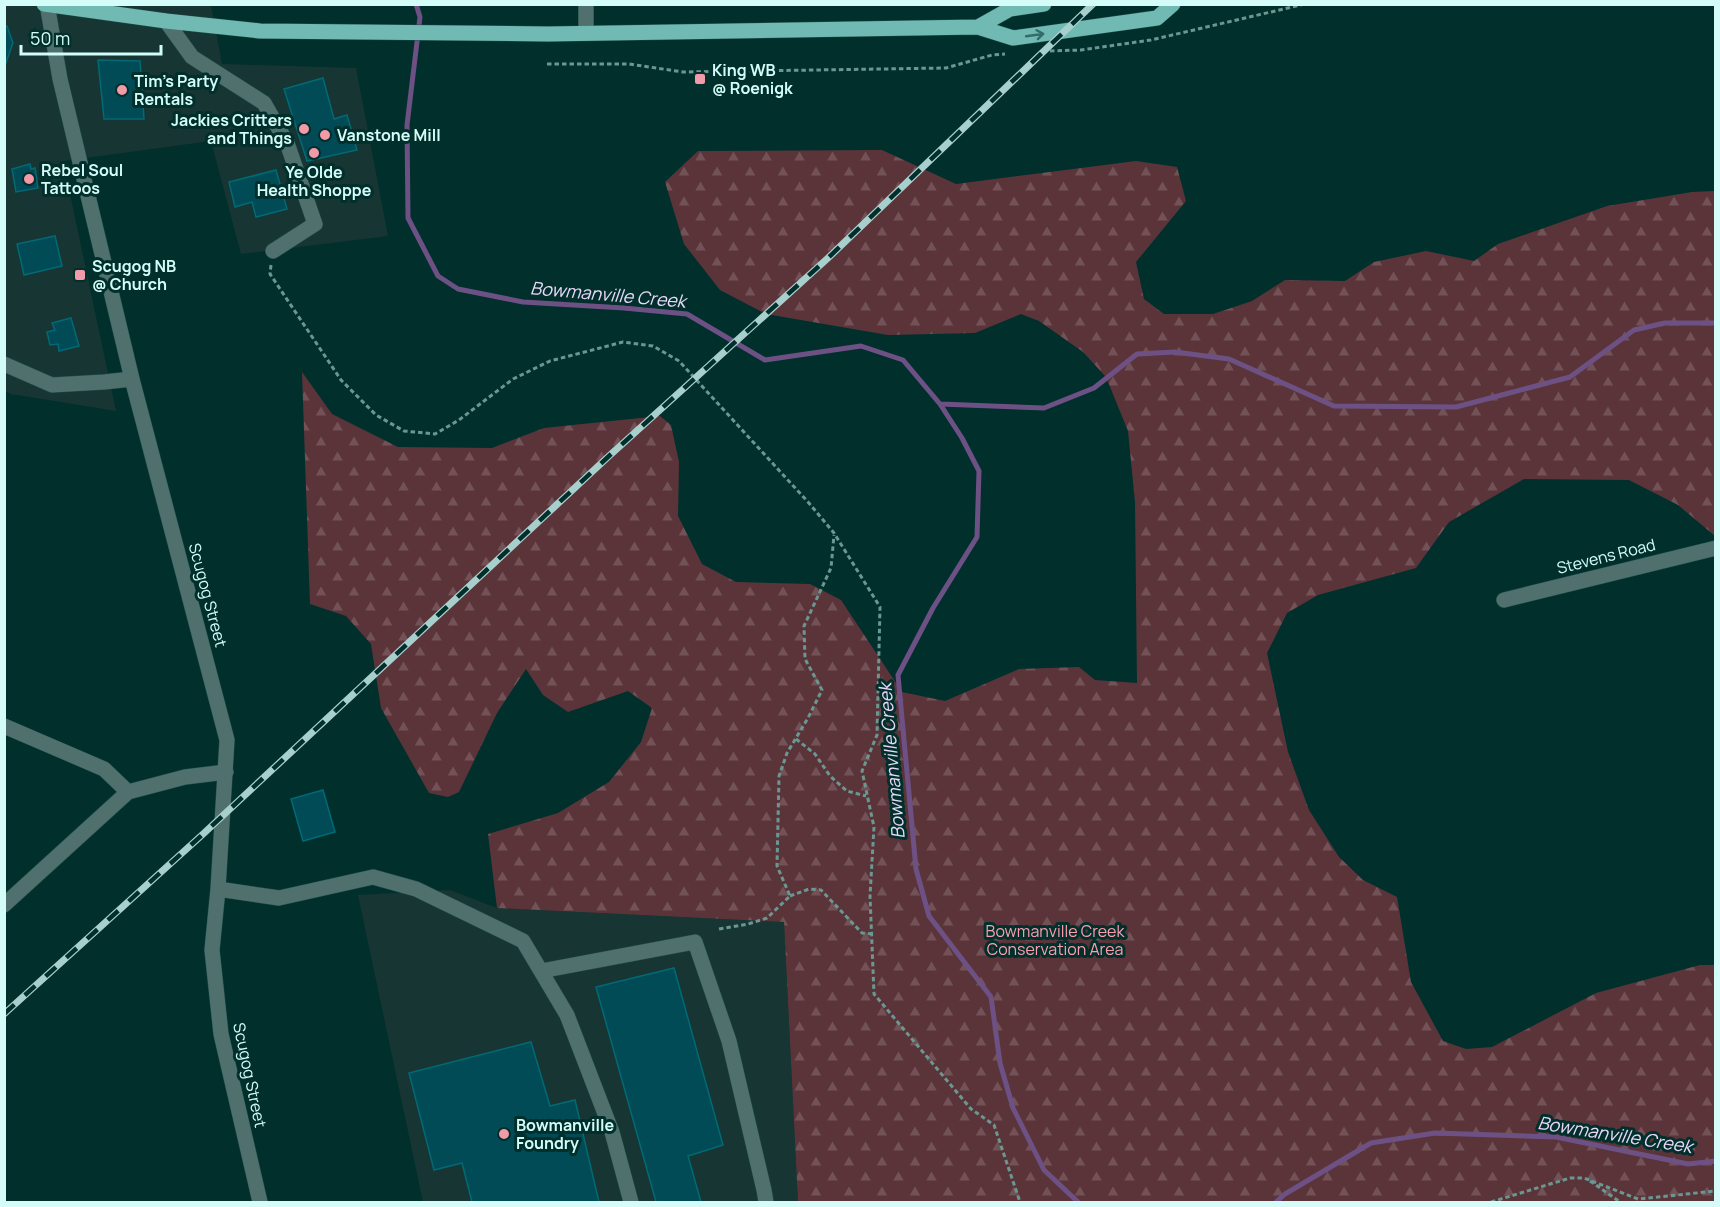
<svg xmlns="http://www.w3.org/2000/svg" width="1720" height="1207" font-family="Manrope,sans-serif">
<defs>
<pattern id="forest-firs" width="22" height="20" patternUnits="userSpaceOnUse" patternTransform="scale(1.5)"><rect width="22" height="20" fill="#5b343a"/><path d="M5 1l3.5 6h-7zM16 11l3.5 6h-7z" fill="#725257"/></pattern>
</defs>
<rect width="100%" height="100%" fill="#002f2c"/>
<path fill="#173633" d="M5,5h206l11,59 134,4 32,168 -147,18 -30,-113 -148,20 53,250 -105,-17 -6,-3z
M450,890l47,18 287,14 14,280h-375l-65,-307z"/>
<path fill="url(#forest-firs)" d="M882,150l74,34 180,-23 41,6 9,34 -50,61 8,37 20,15h49l39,-13 33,-21 60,1 29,-19 52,-11 48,10 24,-17 109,-38 85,-14 23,-1v345l-37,-31 -49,-25 -105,-1 -75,43 -33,46 -98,27 -31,18 -20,40 21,99 21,58 30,47 24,23 34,17 14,85 32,59 23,8 26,-2 104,-54 104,-28h15v237h-917l-14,-280 -287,-14 -9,-74 70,-21 51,-31 32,-40 11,-34 -24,-17 -60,21 -25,-17 -17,-26 -29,44 -38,79 -11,5 -19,-4 -48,-85 -10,-64 -25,-28 -36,-12 -8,-232 30,42 66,33 94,1 52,-20 116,-12 11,9 8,37 -1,54 24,48 34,18 74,2 31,16 61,92 43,9 74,-32 60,-2 16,13 42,3 -2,-181 -7,-71 -22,-54 -23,-25 -44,-31 -18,-7 -46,19 -87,2 -122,-21 -46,-24 -36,-46 -19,-62 33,-31z"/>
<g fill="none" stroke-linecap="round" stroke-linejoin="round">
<path stroke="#6d5184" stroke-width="5" d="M416,4l4,13 -13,108 1,93 30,58 20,13 65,13 101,6 63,6 78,46 96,-14 42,14 37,44 22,34 17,33 -2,66 -44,71 -35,67 18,194 13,47 62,81 9,66 13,45 31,62 34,32
M940,404l104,4 50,-20 43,-34 38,-2 54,7 105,47 122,1 114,-30 64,-47 31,-7h51
M1276,1202l9,-8 86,-51 64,-10 121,4 132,27 28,-3"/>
</g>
<path fill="#004b55" stroke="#016a76" stroke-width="1.5" d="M4,25l3,1 6,17 -9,25z
M98,60l42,1 4,58h-40z
M323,78l11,41 13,-4 10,35 -50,11 -23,-72z
M30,164l1,5 4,-1 3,20 -22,4 -4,-23z
M276,170l11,39 -31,8 -4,-15 -17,5 -6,-25z
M55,236l7,30 -38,9 -7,-31z
M71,318l8,28 -20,5 -1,-7 -8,1 -3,-13 8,-2 -3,-7z
M323,790l12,42 -32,9 -12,-42z
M674,968l49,177 -35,11 13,46h-45l-60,-215z
M531,1042l19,64 25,-6 24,102h-127l-10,-39 -28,7 -25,-97z"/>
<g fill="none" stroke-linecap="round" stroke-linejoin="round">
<g stroke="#1e4c49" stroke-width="16">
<path id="minor" d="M47,4l13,75 72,300 95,361 -9,149 -6,61 9,84 39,168
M586,4v29
M166,21l26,36 72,46 23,40 28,81 -42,27
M4,364l48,21 52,-3 28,-3
M1504,600l212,-52
M4,726l100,43 24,23
M218,889l61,9 94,-21 43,12 107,52 44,74 45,117 19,70
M4,905l124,-113 57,-15 41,-5
M541,971l154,-29 34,99 35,149 2,12"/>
</g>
<g stroke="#1e4c49" stroke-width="16">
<path id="major" d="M44,4l122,17 94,10 288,3 430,-7 35,11 144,-20 16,-14
M978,27l32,-18 34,-5"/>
</g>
<path stroke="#6b9793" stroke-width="3" stroke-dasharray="4.5 3" stroke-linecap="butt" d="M1050,51l31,-1 70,-10 154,-36
M547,64h82l54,8 263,-4 46,-13 13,-1
M271,265l-1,9 71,106 35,35 28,16 31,3 24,-14 54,-41 37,-18 73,-19 30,4 26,15 129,141 26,31 46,74 -3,128 -15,36 12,56 -4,69 4,98 97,115 23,16 26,77
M796,739l19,15 15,22 17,15 19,5
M790,896l19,-7 12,1 41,43 10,1
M719,929l29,-5 19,-6 23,-22 -13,-30 2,-90 8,-23 21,-35 14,-28 -17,-31 -1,-33 27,-58 3,-33
M1590,1181l30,21
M1491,1202l79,-24h14l54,21 78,-8"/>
<use href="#minor" stroke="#4f706d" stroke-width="15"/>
<use href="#major" stroke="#71b9b3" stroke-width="15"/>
<g stroke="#a7d0cd" stroke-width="7">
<path id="rail" d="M4,1014l198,-179 407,-379 219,-198 265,-254"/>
</g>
<use href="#rail" stroke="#002f2c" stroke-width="4.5" stroke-dasharray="14" stroke-linecap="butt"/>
</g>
<defs><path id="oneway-shaft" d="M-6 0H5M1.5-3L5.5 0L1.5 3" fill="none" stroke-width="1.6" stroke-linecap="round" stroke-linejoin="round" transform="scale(1.5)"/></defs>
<use stroke="#336d69" href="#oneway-shaft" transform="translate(1035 35) rotate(-8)"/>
<g fill="#f39aa9" stroke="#002f2c" stroke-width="2">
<rect x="694" y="73" width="12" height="12" rx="3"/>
<circle cx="122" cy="90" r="6"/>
<circle cx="304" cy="129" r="6"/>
<circle cx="325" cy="135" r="6"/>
<circle cx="314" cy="153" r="6"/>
<circle cx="29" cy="179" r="6"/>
<rect x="74" y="269" width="12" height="12" rx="3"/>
<circle cx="504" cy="1134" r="6"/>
</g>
<g text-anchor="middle" stroke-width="6" stroke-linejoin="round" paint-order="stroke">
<g font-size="16" font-weight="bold" fill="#d4fcf8" stroke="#002f2c" text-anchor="start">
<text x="712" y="76">King WB<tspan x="712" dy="18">@ Roenigk</tspan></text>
<text x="134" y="87">Tim's Party<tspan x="134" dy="18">Rentals</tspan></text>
<text x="292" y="126" text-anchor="end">Jackies Critters<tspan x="292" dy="18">and Things</tspan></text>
<text x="337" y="141">Vanstone Mill</text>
<text x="41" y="176">Rebel Soul<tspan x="41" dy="18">Tattoos</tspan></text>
<text x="314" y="178" text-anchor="middle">Ye Olde<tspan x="314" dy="18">Health Shoppe</tspan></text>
<text x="92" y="272">Scugog NB<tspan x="92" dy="18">@ Church</tspan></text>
<text x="516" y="1131">Bowmanville<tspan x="516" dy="18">Foundry</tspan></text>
</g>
<g font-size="16" fill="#d4fcf8" stroke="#002f2c">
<text transform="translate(1606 556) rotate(-14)" y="6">Stevens Road</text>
<text transform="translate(208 595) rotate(75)" y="6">Scugog Street</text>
<text transform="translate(250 1075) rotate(78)" y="6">Scugog Street</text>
</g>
<g font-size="16" fill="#ff9eae" stroke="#002f2c">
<text x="1055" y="937">Bowmanville Creek<tspan x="1055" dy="18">Conservation Area</tspan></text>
</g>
<g font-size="18" font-style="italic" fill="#ead9f8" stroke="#002f2c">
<text transform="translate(608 295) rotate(5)" y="6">Bowmanville Creek</text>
<text transform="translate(892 761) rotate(-95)" y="6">Bowmanville Creek</text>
<text transform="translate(1615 1135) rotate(9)" y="6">Bowmanville Creek</text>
</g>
</g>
<rect width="1720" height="1207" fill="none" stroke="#d4fcf8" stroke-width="12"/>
<path d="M21 45v9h140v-9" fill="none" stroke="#d4fcf8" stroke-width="3"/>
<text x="30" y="45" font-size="18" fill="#d4fcf8" stroke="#002f2c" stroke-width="4.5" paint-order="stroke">50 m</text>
</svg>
